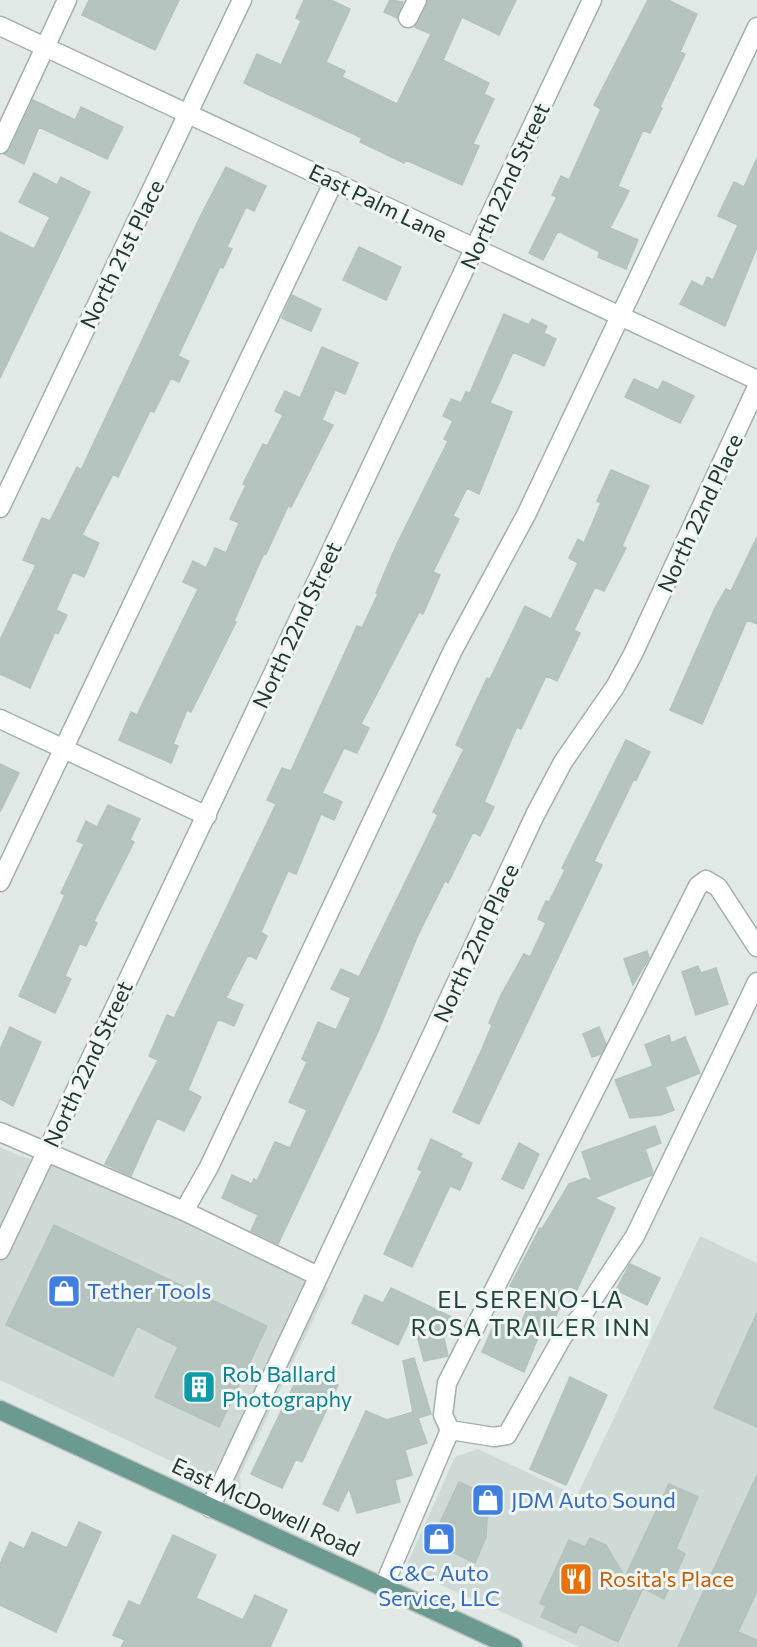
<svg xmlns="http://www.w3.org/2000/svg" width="757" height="1647" font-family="Commissioner,sans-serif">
<rect width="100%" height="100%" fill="#e0e9e6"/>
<path fill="#cfd9d5" d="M0,1147l20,9 42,10 266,122 -88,187 1,15 10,9 -251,-119z
M700,1236l57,27v384h-177l-175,-78 50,-112 23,-8 99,47z"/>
<path fill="#b6c4bf" stroke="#b4c2bd" stroke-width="1.5" d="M89,0h90l-24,50 -73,-35z
M304,0h27l19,9 -24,53 19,9 -3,6 55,27 34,-70 -16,-7 13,-27h88l-17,35 -37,-18 -19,43 46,23 -5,11 10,5 -21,45 6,2 -17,39 -56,-25 -2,3 -44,-21 2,-4 -118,-55 13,-29 24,11 20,-44 -5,-3z
M390,0l13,2 -6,16 -13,-6z
M648,0h20l29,14 -17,38 5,2 -25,53 2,1 -12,25 -7,-3 -25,56 11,5 -19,37 28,12 -12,29 -28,-12 2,-5 -42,-21 -15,29 -14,-7 28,-56 -5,-2 9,-19 8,4 32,-71 -7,-4z
M33,100l42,20 6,-13 42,20 -16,32 -68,-32 -15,37 -20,-10 6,-5z
M757,158v89l-32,79 -45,-22 12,-23 11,6 4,-10 6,3 25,-55 -20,-9 16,-34 10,5z
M226,167l40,19 -12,25 -8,-4 -19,40 5,2 -9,19 -3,-1 -42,89 11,5 -10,21 -8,-4 -17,34 -4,-1 -32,66 -5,-3 -31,61 17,8 -15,34 -11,-5 -17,38 11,5 -9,19 -3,-2 -25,56 -30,-14v-34l36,-75 -13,-5 19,-42 8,3 27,-54 4,3 120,-255z
M34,173l23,12 4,-8 29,15 -90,186v-146l34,17 16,-32 -31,-15z
M359,247l42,20 -15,33 -43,-20z
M292,295l29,14 -10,22 -29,-13z
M504,314l25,11 3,-6 15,7 -3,7 12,6 -12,27 -31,-14 -23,51 22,9 -33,82 -12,-6 -14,28 6,3 -26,53 7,3 -17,39 -4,-2 -58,112 8,4 -12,25 -13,-5 -22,45 20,9 -8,18 -13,-6 -25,60 -8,-3 -27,61 6,4 -11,23 -8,-4 -22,43 17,7 -9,21 -16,-7 -30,71 13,7 -17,34 -27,-13 -26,58 -26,-12 53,-104 -9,-4 18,-41 7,3 102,-214 -9,-4 15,-32 9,3 66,-145 5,2 16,-34 -2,-1 20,-47 52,-105 -4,-2 9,-18 -10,-5 8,-17 10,4 5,-11 4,1z
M322,347l36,16 -13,31 -10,-4 -13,30 11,5 -42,82 -3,-1 -22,48 -2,-1 -30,68 2,1 -45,90 -4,-2 -14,34 5,2 -7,17 -52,-23 12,-28 6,3 61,-126 -15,-7 10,-21 13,7 9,-20 11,5 13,-30 -9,-4 16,-34 -3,-1 20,-40 4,2 16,-31 -8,-4 10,-20 15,7z
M634,379l24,11 5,-9 31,15 -14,27 -55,-26z
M611,470l38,16 -27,60 4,2 -22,43 -9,-4 -21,43 6,3 -23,48 -11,-5 -25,53 -4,-2 -33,75 10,5 -14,29 -7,-4 -25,51 -3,-2 -27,54 -41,99 -99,210 -27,-13 7,-16 -36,-17 10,-23 20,9 2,-5 3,2 18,-39 15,6 17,-38 -18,-8 18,-40 -5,-3 16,-37 18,8 15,-32 -20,-9 10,-20 18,8 79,-162 -5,-3 31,-63 -8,-4 31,-67 3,1 35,-73 26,13 27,-56 -9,-5 9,-19 6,4 17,-40 -4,-2z
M757,537v87l-10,-4 -45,104 -32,-14 45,-102 11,-19 5,2z
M626,740l24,12 -14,28 -2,-1 -40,82 8,4 -123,259 -26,-12 29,-63 10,-24 -3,-2 12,-28 23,-41 6,3 16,-34 -8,-4 8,-18 3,1 16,-32 -3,-2z
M0,764l19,9 -19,39z
M108,805l32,14 -10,21 4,2 -40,79 3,2 -11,23 -6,-3 -15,33 6,3 -16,34 -36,-17 46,-101 -4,-2 23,-49 -7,-3 9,-20 11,6z
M647,951l2,7 -16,27 -9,-26z
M698,966l3,7 15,-5 12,36 -32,11 -14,-43z
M10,1027l31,15 -28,64 -13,-7v-49z
M599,1027l7,17 -5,10 -9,3 -9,-23z
M669,1035l2,8 14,-6 15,36 -35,14 9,23 -13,5 -31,3 -15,-38 38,-14 -8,-21z
M655,1126l6,17 -16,6 8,23 -1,3 -58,23 21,10 -41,88 -7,-4 -14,30 -7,-4 -22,54 -42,-20 15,-34 22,9 14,-30 -23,-11 30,-58 2,1 27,-45 16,-6 7,4 -10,-30z
M431,1139l31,15 -2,3 12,6 -12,27 -10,-4 -38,81 -28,-13 38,-83 -4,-2z
M519,1143l20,11 -16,35 -21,-10z
M54,1225l213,101 -48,101 -64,-30 23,-50 -41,-21 -24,50 -107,-51z
M630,1264l30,14 -13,27 -31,-15z
M391,1288l63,30 -8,18 -3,-2 5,22 -24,5 -12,-45 -14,29 -46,-22 13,-28 18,8z
M757,1313v114l-43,-19z
M414,1358l17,56 -13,4 9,25 -22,7 7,25 -17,5 5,22 -43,11 -8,-25 -11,23 -15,-7 43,-93 21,9 26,-8 -10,-51z
M302,1368l36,17 -36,77 -6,-3 -14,29 -31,-14z
M570,1377l37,18 -41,90 -36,-16z
M757,1475v116l-19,41 19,8v7h-79z
M459,1482l37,17 -9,20 -1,18 -11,26 -44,-21z
M669,1484l29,13 -22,52 9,5 -21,45 -21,-11 -25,54 -38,-18 -4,9 -35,-16 5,-11 -6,-3 29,-63 16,7 5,-9 16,7 19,32z
M79,1522l22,10 -45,100 -56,-27v-41l10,-22 14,7 8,-17 35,16z
M173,1535l43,20 -20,43 47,22 12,-25 32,15 -17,37h-149l4,-7 -12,-5 16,-34 11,5z"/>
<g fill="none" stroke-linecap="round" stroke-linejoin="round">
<g stroke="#a4b0ad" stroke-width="21">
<path id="minor" d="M408,18l9,-18
M0,26l757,354
M0,144l67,-144
M0,508l242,-508
M0,719l207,97
M0,882l334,-701
M0,1132l184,79 134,65
M184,1211l25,-44 244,-517 73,-135 231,-488
M0,1250l592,-1250
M450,1430l44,7 13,-2 56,-99 20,-22 52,-78 122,-254
M210,1508l325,-693 28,-53 52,-75 18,-33 124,-267
M383,1588l67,-158 -7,-15 4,-32 251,-497 8,-6 12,7 39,60"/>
</g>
<g stroke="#bdc3c2" stroke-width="21">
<path id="major" d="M0,1410l513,237"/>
</g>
<use href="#minor" stroke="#fff" stroke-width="18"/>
<use href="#major" stroke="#6a9a90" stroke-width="18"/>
</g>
<defs>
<g id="shop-square" transform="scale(1.725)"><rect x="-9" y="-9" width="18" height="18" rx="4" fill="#3f7fe0" stroke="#f0f6f4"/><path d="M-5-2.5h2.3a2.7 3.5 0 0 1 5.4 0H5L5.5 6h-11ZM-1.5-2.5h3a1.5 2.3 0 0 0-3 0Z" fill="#fff"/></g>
<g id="building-square" transform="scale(1.725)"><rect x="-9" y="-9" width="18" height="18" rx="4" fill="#0f9aa8" stroke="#f0f6f4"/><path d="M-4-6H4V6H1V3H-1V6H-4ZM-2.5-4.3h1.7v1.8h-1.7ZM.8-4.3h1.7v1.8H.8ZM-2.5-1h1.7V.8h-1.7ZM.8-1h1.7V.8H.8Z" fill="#fff"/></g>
<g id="restaurant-square" transform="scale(1.725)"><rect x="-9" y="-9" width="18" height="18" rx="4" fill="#e8710a" stroke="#f0f6f4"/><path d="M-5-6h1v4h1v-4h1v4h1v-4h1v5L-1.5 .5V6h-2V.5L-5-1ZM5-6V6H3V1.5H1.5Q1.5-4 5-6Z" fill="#fff"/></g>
</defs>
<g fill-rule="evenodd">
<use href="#shop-square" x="64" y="1291"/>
<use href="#building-square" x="199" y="1387"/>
<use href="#shop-square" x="488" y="1500"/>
<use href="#shop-square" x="439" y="1539"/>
<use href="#restaurant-square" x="576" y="1579"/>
</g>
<g text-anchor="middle" stroke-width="6" stroke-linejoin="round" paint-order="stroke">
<g font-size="22" fill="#233833" stroke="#f0f6f4">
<text transform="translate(505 186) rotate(-65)" y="8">North 22nd Street</text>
<text transform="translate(378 203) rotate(26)" y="8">East Palm Lane</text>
<text transform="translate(122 254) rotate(-64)" y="8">North 21st Place</text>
<text transform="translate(700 513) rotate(-65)" y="8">North 22nd Place</text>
<text transform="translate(297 625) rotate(-65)" y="8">North 22nd Street</text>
<text transform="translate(476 943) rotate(-65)" y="8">North 22nd Place</text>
<text transform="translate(88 1064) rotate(-65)" y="8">North 22nd Street</text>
<text transform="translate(266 1507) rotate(25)" y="8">East McDowell Road</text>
</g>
<g font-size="22" fill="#366cbe" stroke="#f0f6f4" text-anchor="start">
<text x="87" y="1299">Tether Tools</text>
<text x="511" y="1508">JDM Auto Sound</text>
<text x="439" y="1581" text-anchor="middle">C&amp;C Auto<tspan x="439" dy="25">Service, LLC</tspan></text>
</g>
<g font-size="22" fill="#0d838f" stroke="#f0f6f4" text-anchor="start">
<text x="222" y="1382">Rob Ballard<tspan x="222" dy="25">Photography</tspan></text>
</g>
<g font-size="22" fill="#c56008" stroke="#f0f6f4" text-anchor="start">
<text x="599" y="1587">Rosita's Place</text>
</g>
<g font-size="24" letter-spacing="1.5" fill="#214740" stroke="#f0f6f4">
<text x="531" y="1308">EL SERENO-LA<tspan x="531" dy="28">ROSA TRAILER INN</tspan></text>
</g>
</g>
</svg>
